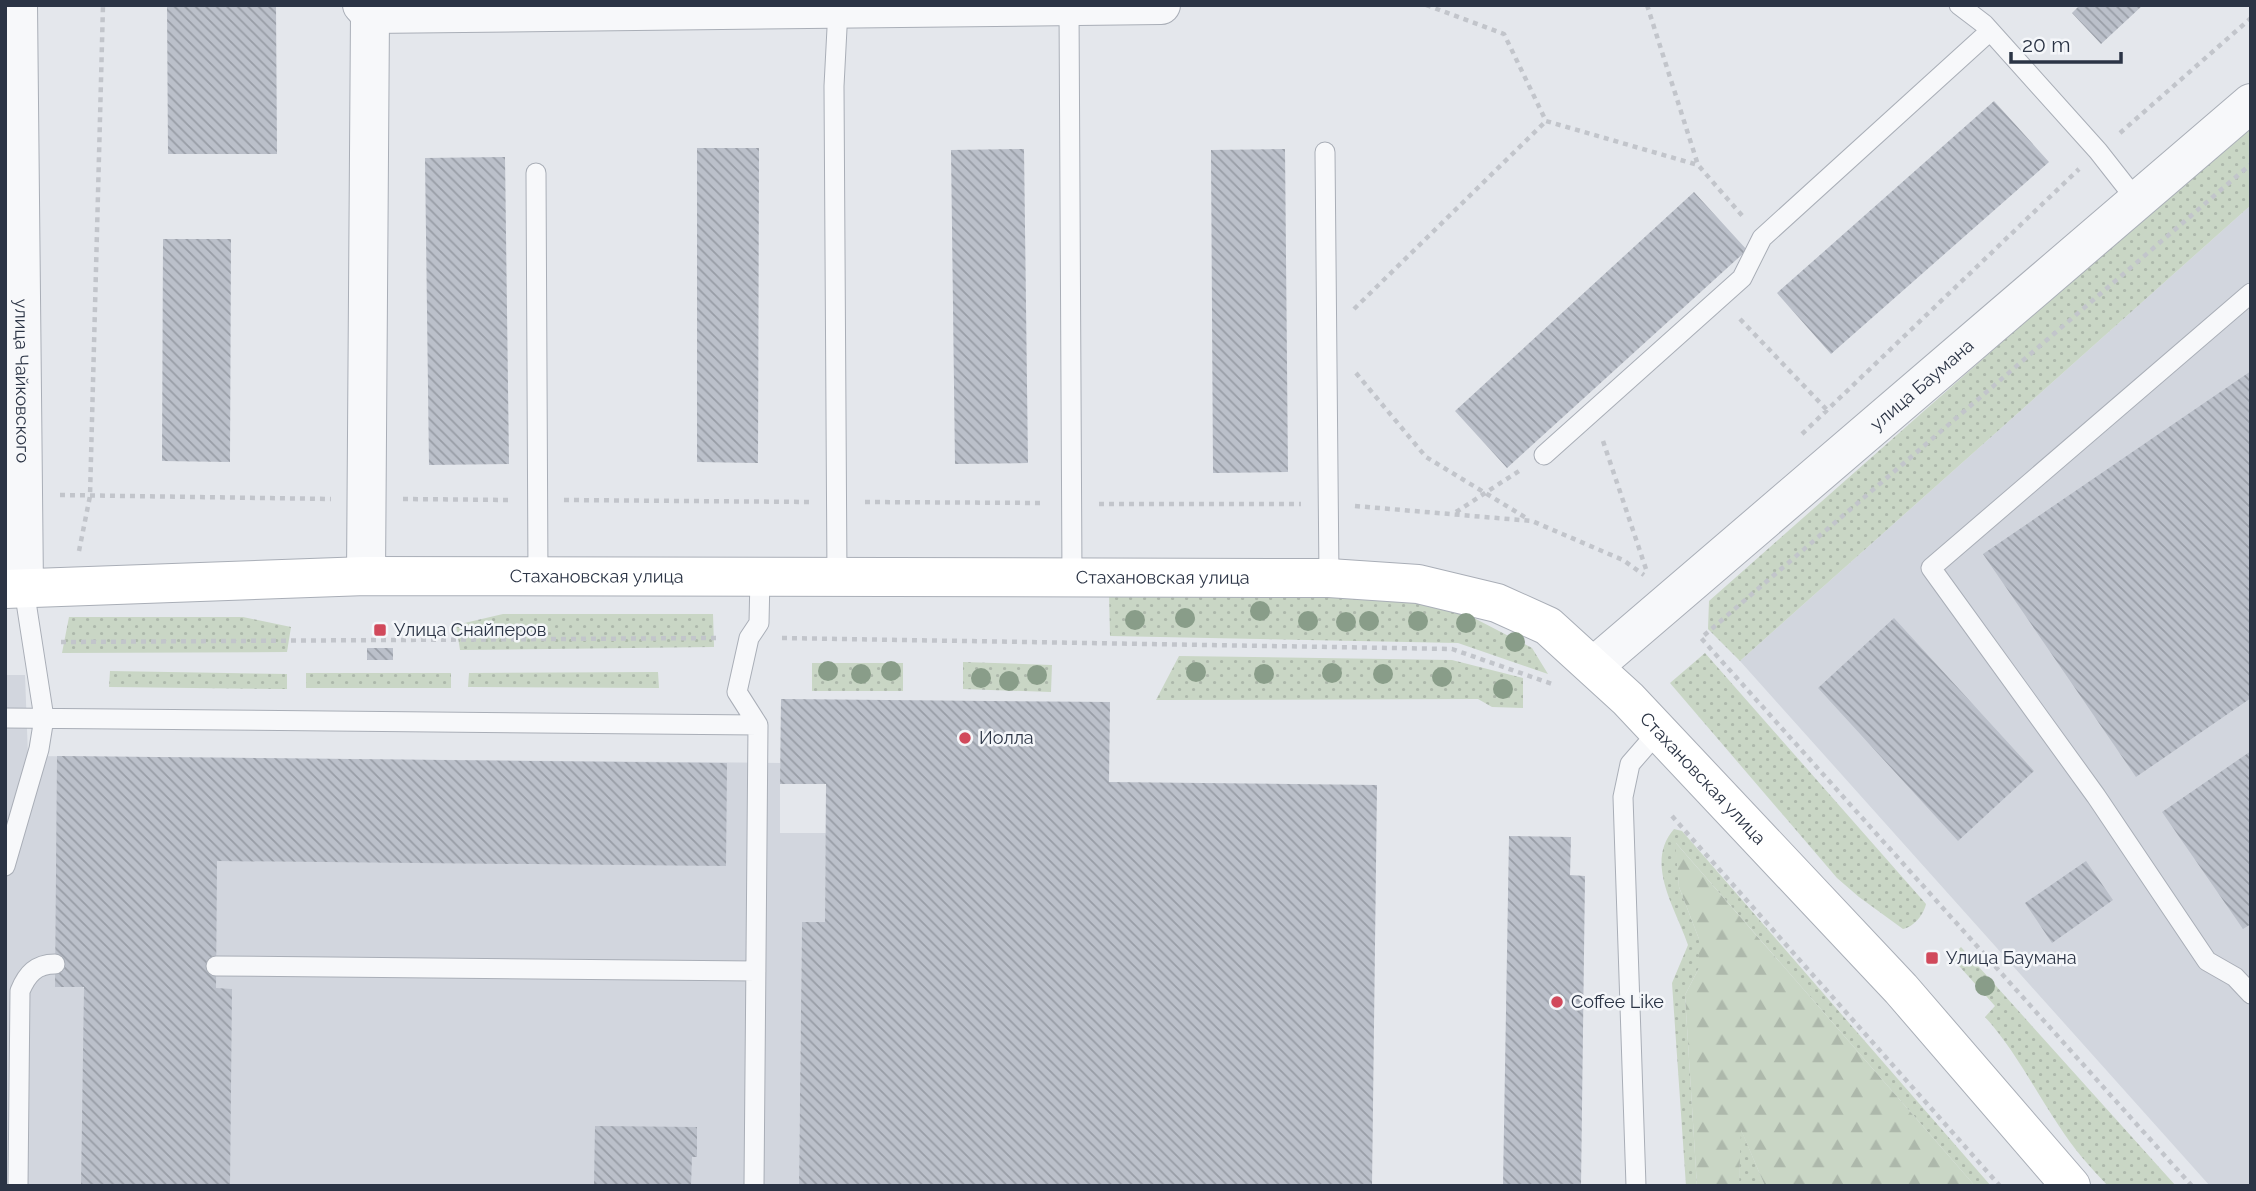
<svg xmlns="http://www.w3.org/2000/svg" width="2256" height="1191" font-family="Raleway,sans-serif">
<defs>
<pattern id="grass-dots" width="8" height="8" patternUnits="userSpaceOnUse" patternTransform="scale(1.75)"><rect width="8" height="8" fill="#c9d6c5"/><path d="M2 2h.1M6 6h.1" fill="none" stroke="#adb8ab" stroke-width="1.8" stroke-linecap="round"/></pattern>
<pattern id="forest-firs" width="22" height="20" patternUnits="userSpaceOnUse" patternTransform="scale(1.75)"><rect width="22" height="20" fill="#c9d6c5"/><path d="M5 1l3.5 6h-7zM16 11l3.5 6h-7z" fill="#adb8ab"/></pattern>
<pattern id="building-back-hatch" width="6" height="6" patternUnits="userSpaceOnUse" patternTransform="scale(1.75)"><rect width="6" height="6" fill="#bbc0ca"/><path d="M-1 5l2 2M0 0l6 6M5-1l2 2" fill="none" stroke="#989da6"/></pattern>
</defs>
<rect width="100%" height="100%" fill="#e4e7ec"/>
<path fill="#d2d6de" d="M2251,205v981h-41l-470,-525z
M5,675h20l3,81 752,7v70h46l-1,89h-23l-3,264h-794z"/>
<path fill="url(#grass-dots)" d="M2251,122v83l-511,456 -32,-32 1,-28z
M1109,593l289,6 74,18 60,31 16,26 -90,-31 -348,-7z
M503,614h210l1,33 -254,3 -4,-25z
M69,617h174l48,10 -4,25 -225,1z
M1705,653l221,251c-2,10 -12,23 -23,25l-44,-32 -22,-19 -167,-195z
M1179,656l273,4 71,18v30l-31,-1 -14,-8 -322,1z
M963,662l89,3 -1,27 -88,-3z
M812,663h91v28h-91z
M110,671l177,3v15l-178,-2z
M658,672l1,16 -191,-1 1,-14z
M306,673h145v15h-145z
M1674,829l8,2 309,355h-16l-299,-343 3,44 20,52v29l-14,27 12,191h-11l-14,-203 16,-38c-12,-36 -44,-82 -14,-116z
M1961,947l215,239h-68c-18,-19 -35,-38 -49,-60 -25,-37 -44,-76 -74,-109l10,-11 -44,-49z
M1740,1127l25,59h-26z"/>
<path fill="url(#forest-firs)" d="M1675,842l300,344h-210l-24,-56 -2,56h-42l-12,-191 14,-27v-29l-20,-52z"/>
<path fill="url(#building-back-hatch)" d="M167,5h109l1,149h-109z
M2080,5h63l-42,39 -29,-31z
M1994,101l55,61 -218,192 -54,-61z
M697,148h62l-1,315 -61,-1z
M1024,149l4,314 -73,1 -4,-314z
M1285,149l3,323 -75,1 -2,-323z
M505,157l4,307 -80,1 -4,-307z
M1694,192l53,58 -240,218 -52,-57z
M163,239h68l-1,223 -68,-1z
M2251,371v327l-115,79 -153,-223z
M1894,618l140,153 -76,70 -140,-153z
M367,648h26v12h-26z
M781,699l329,3 -1,80 268,3 -5,401h-573l3,-264h23l1,-138h-46z
M2251,751v173l-8,5 -81,-117z
M57,756l670,7 -1,103 -509,-5 -1,127 16,1 -2,197h-149l3,-199h-29z
M1509,836l62,1 -1,38 15,1 -4,310h-78z
M2086,861l27,39 -61,43 -27,-40z
M595,1126l102,1v30h-5l-1,29h-97z"/>
<g fill="none" stroke-linecap="round" stroke-linejoin="round">
<g stroke="#a9aeb7" stroke-width="21">
<path id="service" d="M1959,5l25,19 114,127 40,51
M1069,6l3,572
M1325,152l4,426
M536,173l2,404
M2251,293l-320,275 165,228 111,165 28,16 16,17
M1544,455l198,-177 20,-40 228,-207
M837,578l-3,-492 4,-77
M5,718l753,7
M5,866l34,-117 5,-31 -20,-129
M216,966l540,5
M18,1186l2,-195c7,-17 16,-27 35,-27
M754,1186l4,-461 -21,-33 12,-54 10,-15 1,-46
M1636,1186l-13,-389 7,-33 27,-31"/>
</g>
<g stroke="#a9aeb7" stroke-width="40">
<g id="minor">
<path id="s1" d="M18,5l6,584"/>
<path d="M362,5l8,9 791,-9"/>
<path d="M366,576l4,-562"/>
<path id="s2" d="M1594,666l657,-563"/>
</g>
</g>
<g stroke="#a9aeb7" stroke-width="40">
<g id="secondary">
<path id="s3" d="M5,589l361,-13 963,2 89,6 79,19 51,23 80,73 273,290 170,197"/>
</g>
</g>
<path stroke="#c2c5cb" stroke-width="4.5" stroke-dasharray="5 5" stroke-linecap="butt" d="M1426,5l78,29 42,87 152,44
M1647,5l51,160 47,54
M2120,133l131,-115
M1354,309l192,-188
M1740,319l87,91
M1356,373l70,84 102,62
M1802,434l277,-265
M1603,441l44,131
M60,495l271,4
M403,499l107,1
M564,500l247,2
M865,502l180,1
M1099,504h202
M1355,506l177,15 91,39 21,15
M1456,512l66,-43
M79,551l11,-55 13,-491
M782,638l670,11 103,36
M61,642l660,-4
M1672,816l328,370
M2192,1186l-491,-548 550,-474"/>
<use href="#service" stroke="#f7f8fa" stroke-width="19"/>
<use href="#minor" stroke="#f7f8fa" stroke-width="38"/>
<use href="#secondary" stroke="#fff" stroke-width="38"/>
</g>
<g fill="#899d89">
<circle cx="1260" cy="611" r="10"/>
<circle cx="1185" cy="618" r="10"/>
<circle cx="1135" cy="620" r="10"/>
<circle cx="1308" cy="621" r="10"/>
<circle cx="1369" cy="621" r="10"/>
<circle cx="1418" cy="621" r="10"/>
<circle cx="1346" cy="622" r="10"/>
<circle cx="1466" cy="623" r="10"/>
<circle cx="1515" cy="642" r="10"/>
<circle cx="828" cy="671" r="10"/>
<circle cx="891" cy="671" r="10"/>
<circle cx="1196" cy="672" r="10"/>
<circle cx="1332" cy="673" r="10"/>
<circle cx="861" cy="674" r="10"/>
<circle cx="1264" cy="674" r="10"/>
<circle cx="1383" cy="674" r="10"/>
<circle cx="1037" cy="675" r="10"/>
<circle cx="1442" cy="677" r="10"/>
<circle cx="981" cy="678" r="10"/>
<circle cx="1009" cy="681" r="10"/>
<circle cx="1503" cy="689" r="10"/>
<circle cx="1985" cy="986" r="10"/>
</g>
<g fill="#d1495b" stroke="#f4f6f9" stroke-width="2.5">
<rect x="373" y="623" width="14" height="14" rx="3.5"/>
<circle cx="965" cy="738" r="7"/>
<rect x="1925" y="951" width="14" height="14" rx="3.5"/>
<circle cx="1557" cy="1002" r="7"/>
</g>
<g text-anchor="middle" stroke-width="5" stroke-linejoin="round" paint-order="stroke">
<g font-size="18" fill="#2b3445" stroke="#f4f6f9">
<text dy="6" stroke="none"><textPath href="#s1" startOffset="376">улица Чайковского</textPath></text>
<text dy="6" stroke="none"><textPath href="#s2" startOffset="432">улица Баумана</textPath></text>
<text dy="6" stroke="none"><textPath href="#s3" startOffset="592">Стахановская улица</textPath></text>
<text dy="6" stroke="none"><textPath href="#s3" startOffset="1158">Стахановская улица</textPath></text>
<text dy="6" stroke="none"><textPath href="#s3" startOffset="1768">Стахановская улица</textPath></text>
</g>
<g font-size="18" fill="#2b3445" stroke="#f4f6f9" text-anchor="start">
<text x="394" y="636">Улица Снайперов</text>
<text x="979" y="744">Иолла</text>
<text x="1946" y="964">Улица Баумана</text>
<text x="1571" y="1008">Coffee Like</text>
</g>
</g>
<rect width="2256" height="1191" fill="none" stroke="#2b3445" stroke-width="14"/>
<path d="M2011 52v10h110v-10" fill="none" stroke="#2b3445" stroke-width="3.5"/>
<text x="2022" y="52" font-size="21" fill="#2b3445" stroke="#f4f6f9" stroke-width="5" paint-order="stroke">20 m</text>
</svg>
